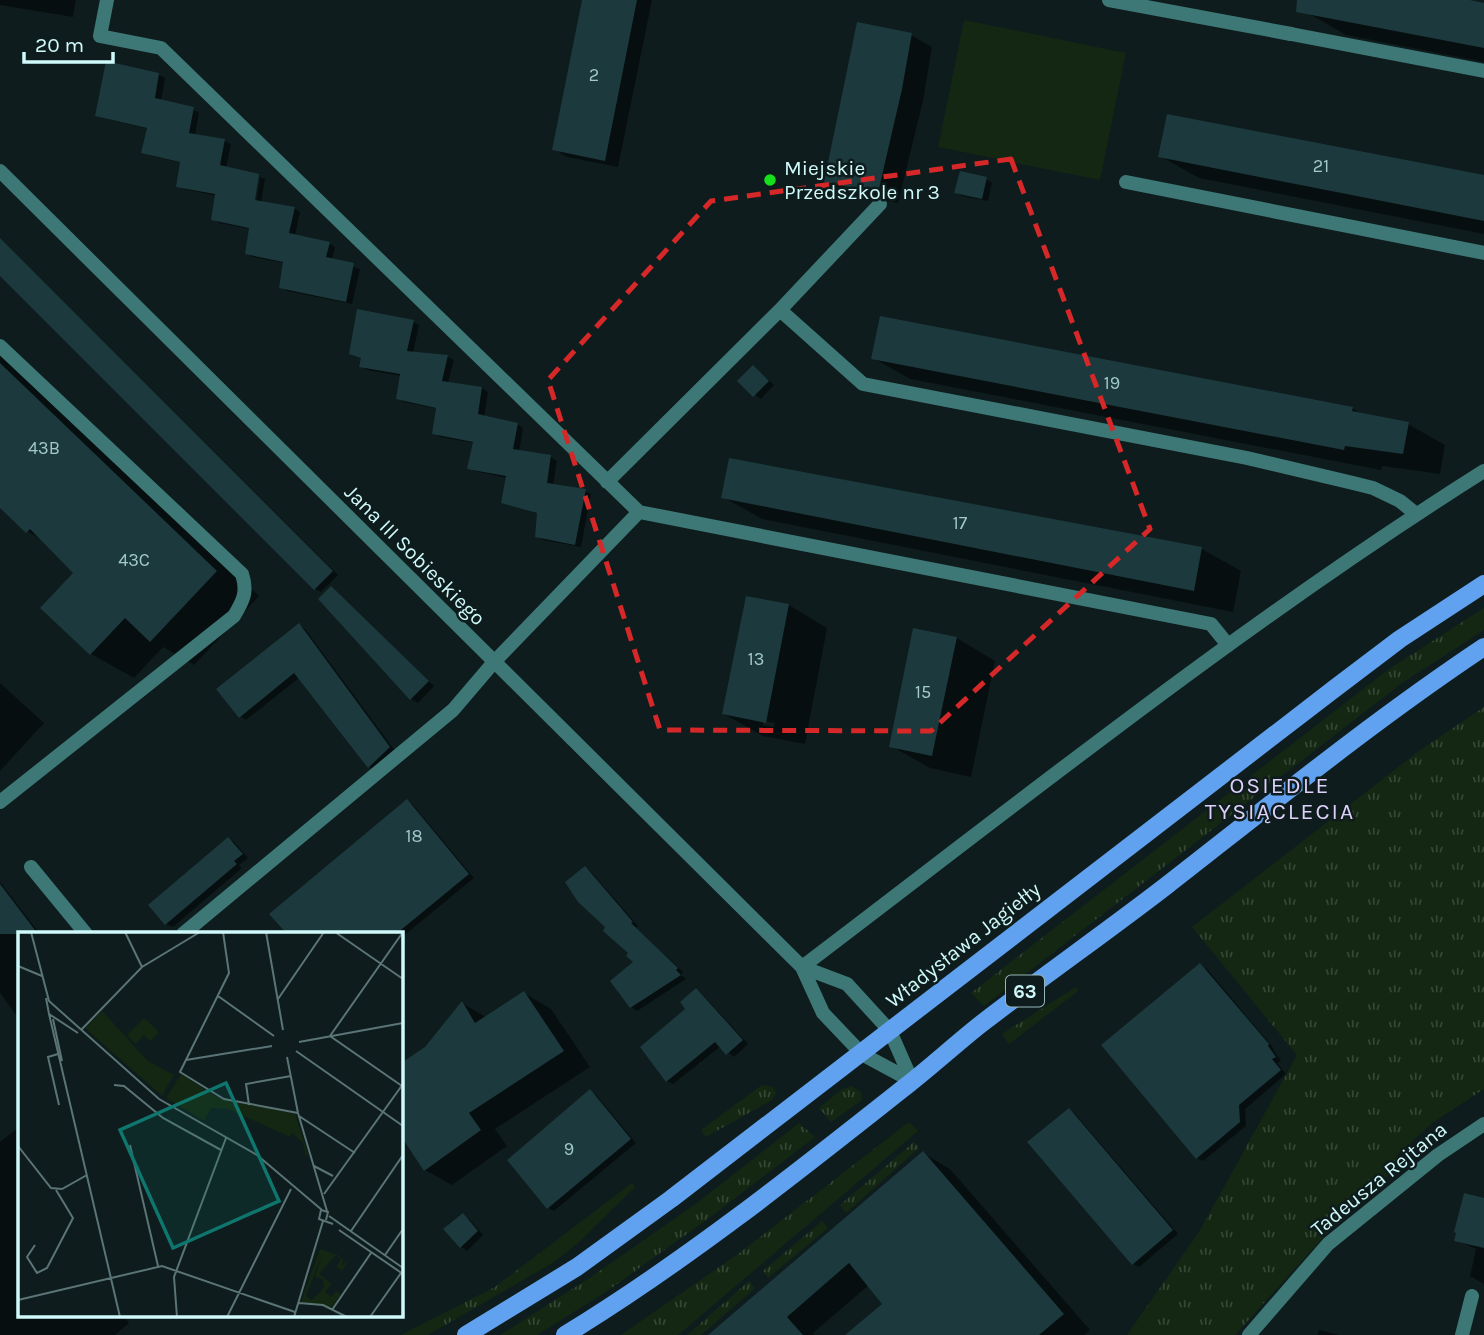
<svg xmlns="http://www.w3.org/2000/svg" width="1484" height="1335" font-family="Karla,sans-serif">
<defs>
<pattern id="grass-tufts" width="24" height="20" patternUnits="userSpaceOnUse" patternTransform="scale(1.75)"><rect width="24" height="20" fill="#142712"/><path d="M3 7l-1-3M5 7V3M7 7l1-3M15 17l-1-3M17 17v-4M19 17l1-3" fill="none" stroke="#354735"/></pattern>
</defs>
<rect width="100%" height="100%" fill="#0e1c1d"/>
<path fill="url(#grass-tufts)" d="M1484,608v22l-82,53 -418,323 -13,-13 418,-324z
M1484,707v382l-52,34 -36,33 6,8 -56,48 -111,123h-108l72,-103 98,-177 -105,-128 227,-176z
M1076,987l2,4 -69,53 -7,-10z
M762,1085l11,2 3,6 -4,7 -66,37 -5,-7z
M852,1086l9,6 1,8 -31,22 -12,-14 22,-18z
M909,1122l9,9 -240,204h-57l117,-81z
M799,1123l16,14 -106,81 -103,74 -69,43h-37l91,-58 106,-74z
M914,1142l5,6 -73,65 -6,-8z
M632,1183l3,4 -57,56 -24,19 -126,73h-27l94,-48z
M822,1221l6,7 -60,50 -5,-7z
M749,1281l6,7 -54,47h-14z"/>
<path fill="#142712" d="M964,20l162,33 -26,127 -162,-33z"/>
<path fill="#0007" fill-rule="evenodd" d="M0,0h76l-3,17 -73,-12z
M584,0h68l-34,167 -51,-10 -13,-8z
M1310,0h151l23,4v58l-138,-27 -38,-22z
M911,35l21,12 -9,54 -25,102 -51,-10 -21,-12z
M159,75l6,3 -4,23 38,11 -4,24 29,5 7,3 -5,24 25,40 4,1 5,-32 5,2 -4,24 33,5 6,4 -5,24 34,7 6,4 -3,13 28,9 -8,35 -65,-13 -6,-4 4,-24 -32,-6 -7,-4 5,-24 -32,-6 -6,-4 4,-23 -33,-7 -6,-3 4,-23 -33,-8 -6,-3 6,-23 -46,-11 -6,-3z
M1160,156l324,21v57l-285,-56z
M986,179l6,4 -4,18 -26,-5 -6,-3z
M0,238l338,337 -17,17 -6,-3 -315,-316z
M413,322l6,3 -6,28 35,4 6,3 -6,23 34,5 6,4 -4,25 33,7 6,4 -4,24 32,5 6,4 -4,24 32,6 6,3 -10,53 -38,-7 -6,-4 2,-22 -36,-12 4,-24 -32,-7 -6,-3 5,-25 -34,-6 -6,-4 4,-24 -34,-7 -6,-4 3,-22 -34,-6 -6,-4z
M0,349l259,247 -65,69 -31,-18 -29,31 -43,-24 -15,-81 -32,-32 -17,-10 -27,-26z
M873,358l479,50 11,7 45,9 37,21 -5,29 -58,-8 -1,4 -471,-91z
M753,367l21,18 -13,14 -6,-4z
M730,460l472,89 39,22 -8,41 -471,-93 -39,-22z
M332,588l102,98 -16,17 -7,-4 -91,-100z
M747,598l42,7 38,23 -22,116 -42,-8 -39,-22zM763,721l12,2 -1,4 -11,-2z
M299,625l6,4 90,122 -20,19 -6,-3 -69,-90 -54,43 -6,-4z
M914,630l43,8 38,23 -24,116 -41,-9 -39,-22z
M0,683l44,40 -44,48z
M407,801l6,4 61,73 -73,60v-4h-112l-17,-20z
M228,839l6,3 14,16 -9,7 3,3 -69,59 -7,-3z
M585,868l6,4 47,54 -2,2 47,44 -2,3 5,4 -49,32 -6,-4 4,-44 -4,-10 -24,-27z
M0,882l40,52h-21v85l-19,-26z
M1200,965l7,4 67,80 -1,1 8,11 -4,2 9,11 -41,35 1,17 -43,35 -6,-3z
M696,990l6,4 46,50 -14,13 -13,-11 -48,38 -6,-3 21,-72z
M524,993l27,16 39,58 -95,62 12,17 -55,39 -27,-15 -24,-38v-67l25,-17 36,-45 24,14z
M590,1092l6,3 40,48 -82,68 -6,-3z
M1069,1110l6,4 103,120 -39,33 -6,-3z
M19,1127v189h105l5,7 -14,12h-115v-193z
M923,1153l27,16 140,161 -6,5h-236l37,-31 -16,-19 -56,48 2,2h-104z
M1484,1200v84l-14,-8 6,-27 -20,-9z
M463,1215l6,4 14,16 -16,16 -6,-4z
M1319,1330l20,5h-21z"/>
<path fill="#1c393d" d="M582,0h55l-32,161 -53,-11z
M1297,0h173l14,3v45l-188,-36z
M857,22l55,11 -10,56 -24,104 -54,-11z
M106,61l53,12 -4,25 39,9 -5,26 36,6 -5,26 39,9 -4,26 40,7 -6,26 41,9 -4,15 28,6 -8,39 -67,-14 4,-26 -38,-8 4,-26 -38,-8 4,-26 -39,-7 4,-25 -39,-9 6,-25 -52,-12z
M1167,114l317,61v46l-326,-64z
M960,171l27,6 -5,22 -28,-6z
M0,238l333,333 -19,19 -314,-314z
M357,309l57,11 -7,31 41,4 -6,26 40,6 -4,27 40,9 -5,26 38,6 -4,28 39,6 -11,56 -40,-8 2,-24 -36,-10 5,-27 -39,-7 6,-27 -41,-8 4,-26 -40,-9 4,-25 -41,-7 2,-9 -12,-4z
M880,316l473,91 -1,4 57,11 -6,32 -58,-8 -1,4 -473,-91z
M0,363l217,208 -67,71 -25,-24 -35,37 -50,-47 33,-35 -43,-44 -4,4 -26,-25z
M753,365l16,16 -16,16 -16,-16z
M729,458l473,89 -8,44 -473,-93z
M331,586l98,95 -19,19 -92,-101z
M746,596l43,8 -23,119 -44,-9z
M299,623l91,124 -22,21 -74,-95 -55,45 -23,-29z
M913,628l44,9 -25,119 -43,-9z
M407,799l62,75 -73,60h-109l-18,-20z
M228,837l15,17 -9,7 3,3 -72,61 -17,-20z
M585,866l48,56 -2,1 47,45 -2,2 5,5 -51,33 -20,-27 23,-19 -7,-6 2,-3 -25,-22 2,-4 -27,-25 -13,-20z
M0,884l38,50h-38z
M1200,963l69,81 -1,2 8,11 -4,2 9,11 -42,35 1,17 -44,37 -95,-114z
M696,988l47,52 -17,15 -11,-13 -49,40 -26,-35 45,-38 -5,-7z
M524,991l40,60 -95,62 12,17 -57,41 -23,-35v-73l24,-16 37,-46 13,22z
M590,1089l41,50 -84,70 -40,-49z
M1069,1108l104,122 -41,35 -105,-123z
M923,1151l141,163 -25,21h-194l37,-31 -33,-41 -62,54 16,18h-95z
M1464,1193l20,5v50l-30,-7 2,-8 -2,-1z
M463,1213l15,18 -18,17 -17,-19z"/>
<g fill="none" stroke-linecap="round" stroke-linejoin="round">
<path stroke="#3d7876" stroke-width="14" d="M107,0l-7,36 61,12 478,464 -145,150 -41,48 -270,224
M1291,34l193,37
M1126,182l358,71
M780,310l83,74 384,74 106,25 20,5 27,13 16,13
M0,346l242,228c6,18 1,27 -8,42l-234,186
M607,482l173,-172 100,-106
M639,512l572,112 17,21
M31,867l55,67
M1462,1335l10,-39"/>
<path stroke="#3d7876" stroke-width="14" d="M1109,0l182,34
M0,171l802,796 21,46 39,41 50,27
M802,967c224,-170 444,-346 682,-496
M802,967l45,17 43,47 22,50
M1249,1335l79,-91 110,-89 46,-31"/>
<path stroke="#61a2f0" stroke-width="18" d="M466,1335l111,-68 94,-68 663,-510 66,-50 84,-55
M565,1335c121,-74 234,-164 345,-252 24,-19 47,-40 71,-59 61,-47 124,-91 185,-138 104,-81 207,-165 318,-239"/>
</g>
<path fill="none" stroke="#d62828" stroke-width="5" stroke-dasharray="14 9" stroke-linejoin="round" d="M1011,159l139,370 -219,202 -271,-1 -112,-350 163,-179z"/>
<circle fill="#16e01a" stroke="#0e1c1d" stroke-width="2.5" cx="770" cy="180" r="7"/>
<g text-anchor="middle" stroke-width="5" stroke-linejoin="round" paint-order="stroke">
<g font-size="18" fill="#a2c9cb">
<text x="594" y="81">2</text>
<text x="1321" y="172">21</text>
<text x="1112" y="389">19</text>
<text x="44" y="454">43B</text>
<text x="960" y="529">17</text>
<text x="134" y="566">43C</text>
<text x="756" y="665">13</text>
<text x="923" y="698">15</text>
<text x="414" y="842">18</text>
<text x="569" y="1155">9</text>
</g>
<rect fill="#0e1c1d" stroke="#95b7b8" stroke-width="2" x="1006" y="975.5" width="38" height="31" rx="5"/>
<g font-size="19" font-weight="bold" fill="#cff9fa">
<text x="1025" y="998">63</text>
</g>
<g font-size="21" fill="#cff9fa" stroke="#0e1c1d" text-anchor="start">
<text x="784" y="175">Miejskie<tspan x="784" dy="24">Przedszkole nr 3</tspan></text>
</g>
<g font-size="21" fill="#cff9fa" stroke="#0e1c1d">
<text transform="translate(415 555) rotate(45)" y="7">Jana III Sobieskiego</text>
<text transform="translate(963 945) rotate(-38)" y="7">Władysława Jagiełły</text>
<text transform="translate(1379 1179) rotate(-39)" y="7">Tadeusza Rejtana</text>
</g>
<g font-size="23" letter-spacing="2" fill="#ddd1fa" stroke="#0e1c1d">
<text x="1280" y="793">OSIEDLE<tspan x="1280" dy="26">TYSIĄCLECIA</tspan></text>
</g>
</g>
<g transform="translate(18 932)">
<rect width="385" height="385" fill="#0e1c1d"/>
<path d="M84,79l46,50 26,14 -12,21 -77,-68zM163,142l34,22 80,18 13,40 -2,3 -3,-14 -11,-10 -2,4 -62,-28 -17,-1 -7,13 -38,-23zM302,317l18,6 5,4 -1,6 6,-4 -6,10 -6,-4 5,-8 -5,-4 -17,19 13,10 -7,8 7,5 4,-6 5,3 -10,14 -30,-6zM304,322l-7,23 8,2 1,9 -12,12 -6,-4z" fill="#142712" fill-rule="evenodd"/>
<path d="M126,86l15,14 -9,9 -6,-6 -8,9 -9,-9z" fill="#142712"/>
<path fill="none" stroke="#5b7475" stroke-width="2" d="M13,0l18,69 110,98 98,56 65,55M107,0l17,35M205,0l6,41 -49,99 44,27 74,14M248,0l17,98M317,0l68,47M0,34l24,10M200,64l56,40M28,66l3,16 29,19M260,67l46,-67M31,82l71,303M35,87l9,42M63,98l61,-63 58,-35M281,110l104,-19M278,119l107,75M40,122l-10,3 11,48M269,125l11,56 29,98M168,128l86,-14M96,153l10,1 39,32 58,32M384,154l-72,-50 73,-104M231,173l-3,-21 45,-8M281,184l56,37M112,213l28,121M0,214l33,42 11,1 25,-14M296,234l19,10M306,262l79,-110M311,284l74,52M308,288l2,-8 -7,-2 -2,9 14,5M321,298l64,44M333,299l52,-76M17,313l-8,12 10,16 10,-5 26,-50 -17,-28M367,323l18,-26M0,368l144,-34 133,46M281,371l24,2 24,12M314,378l39,-57M159,385l-3,-40 52,-139M209,385l64,-128M276,385l29,-96M352,385l31,-44"/>
<path fill="#0f766e" fill-opacity="0.15" stroke="#0f766e" stroke-width="3.5" d="M208,151l53,118 -106,47 -53,-118z"/>
<rect width="385" height="385" fill="none" stroke="#cff9fa" stroke-width="3.5"/>
</g>
<path d="M24 52v10h89v-10" fill="none" stroke="#cff9fa" stroke-width="3.5"/>
<text x="35" y="52" font-size="21" fill="#cff9fa" stroke="#0e1c1d" stroke-width="5" paint-order="stroke">20 m</text>
</svg>
